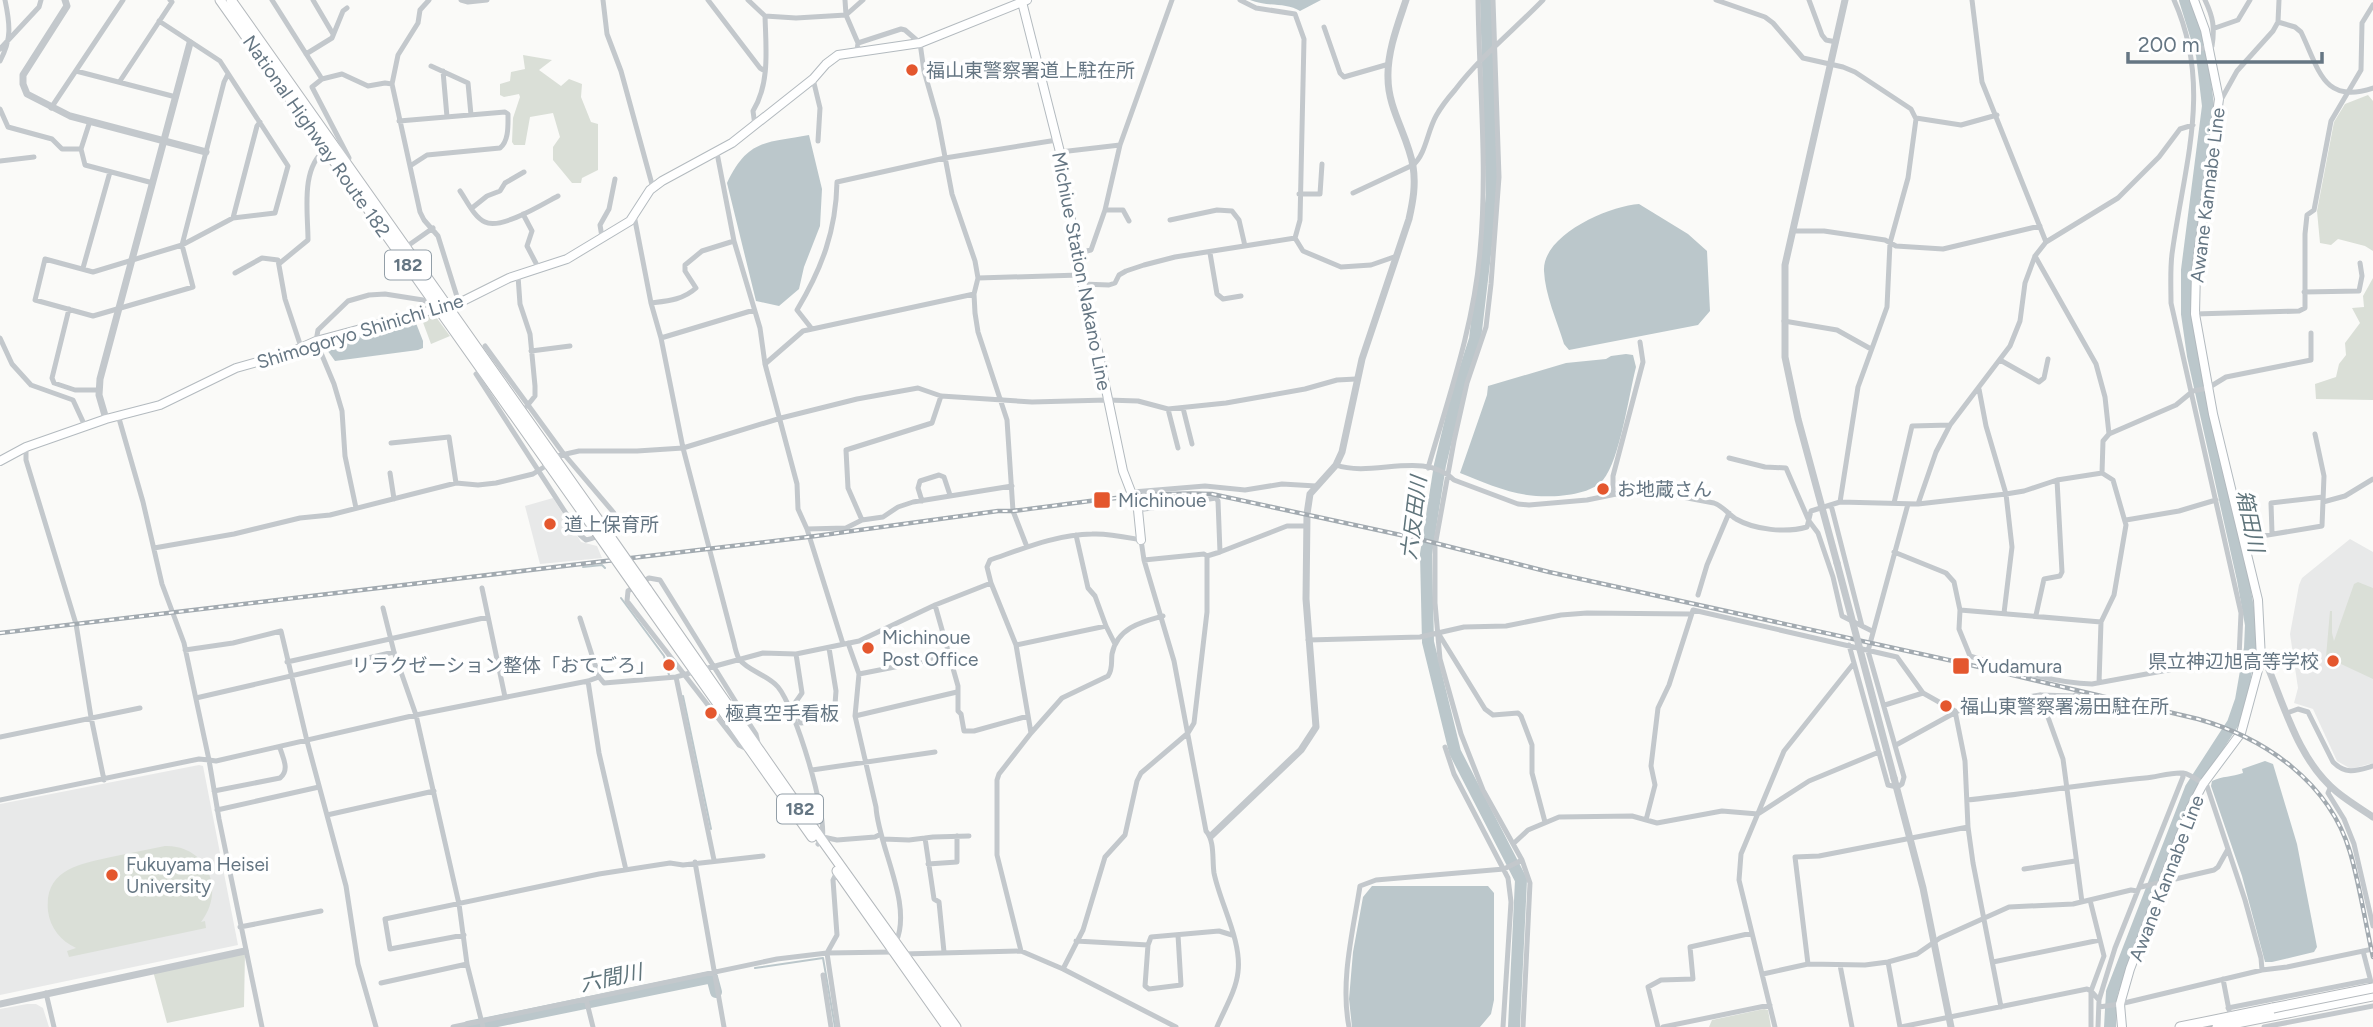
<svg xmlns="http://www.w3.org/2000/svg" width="2373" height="1027" font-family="Figtree,'Noto Sans JP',sans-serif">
<rect width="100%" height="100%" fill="#fafaf8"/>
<path fill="#e8e9e9" d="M553,498l28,44 16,4 5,12 -62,6 -15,-58z
M2350,539l23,13v211l-22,6 -14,-8 -24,-52 -19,-6 4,-15 -8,-54 9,-49 3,-7z
M199,765l4,1 35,179 -238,50v-191z
M27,1004h9l7,4 6,19h-49v-18z"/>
<path fill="#dadfd7" d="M523,55l29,5 -13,10 22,16 8,-7 13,5 -1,13 10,25 7,2v46l-16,8 -1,5h-9l-19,-23v-13l7,-10 -7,-24 -23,4 -5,28h-11l-2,-3 1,-24 7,-21 -1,-3 -15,3 -4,-2v-11l10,-3 1,-9 14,-3z
M2368,95l5,6v150l-8,-5 -27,-7 -7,6 -11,-2 -3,-32 17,-89 11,-18z
M2373,278v122l-57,-1 -1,-15 21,-7 3,-13 7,-9 -1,-12 15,-20 -8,-15 12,-1 -1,-11z
M429,315l7,2 14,19 -19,8 -10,-27z
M2358,582l15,6v91l-47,-22 4,-46h2v22l2,8 20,-57z
M165,846c42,-1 61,44 36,76l4,-1 1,7 -137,29 -2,-6 9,-3c-15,-7 -26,-20 -28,-37 -4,-42 32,-47 63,-54 18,-4 36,-7 54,-11z
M245,951l-1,56 -77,16 -14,-52z
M1764,1009l4,1 3,17h-62l3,-7z"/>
<path fill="#bbc7cb" d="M1250,0h71l-21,11c-14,-9 -34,-4 -50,-11z
M809,135l13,54 -2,37 -16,41 -5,22 -20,17 -23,-5 -29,-118c21,-44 39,-40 82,-48z
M1639,204l49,30 19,17 3,60 -12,14 -129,25 -5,-6c-7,-23 -19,-49 -20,-73 -2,-36 65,-65 95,-67z
M414,318l9,23v7l-5,2 -83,11 -13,-18z
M1626,354l7,1 3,12c-7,27 -16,93 -33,113 -14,17 -56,18 -76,15 -22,-3 -47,-14 -67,-22l27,-78 1,-9 78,-23 40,-4 5,-3z
M2265,761l8,3 24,80 20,103 -3,5 -42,10h-7l-23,-86 -31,-90 1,-5c10,-5 20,-4 31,-8l-1,-4z
M1372,886h116l6,7v107l-3,14 -11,13h-128l-3,-28 4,-47 10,-55z"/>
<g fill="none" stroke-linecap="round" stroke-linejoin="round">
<path stroke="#bbc7cb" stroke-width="2" d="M583,567l19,-2 3,3
M621,598l43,58 5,19
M683,696l28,133
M755,968l68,-10 12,69"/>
<path stroke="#bbc7cb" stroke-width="12" d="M1486,0l6,195 -17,144 -18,56 -17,70 -14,89 2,88 27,110 66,128 -7,147
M468,1027l244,-50 4,15
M2110,1027l2,-35 79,-204 42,-65 8,-23 9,-52 1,-23 -8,-45 -50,-224 -6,-42v-44l21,-164 -6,-51 -17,-55"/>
<g stroke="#b3babf" stroke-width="10">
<path id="secondary" d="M1022,2l38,150 20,123 9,33 34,163 15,39 3,30
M0,461l26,-14 80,-28 54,-14 76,-37 53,-15 27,-12 123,-33h10l60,-30 58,-19 63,-38 20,-31 12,-9 70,-38 81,-64 13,-15 12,-9 82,-12 107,-43
M2122,1027l-2,-23 10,-35 61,-162 12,-23 38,-51 20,-74 -3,-59 -45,-186 -18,-100 1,-44 23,-171 -14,-69 -11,-30"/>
</g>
<g stroke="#b4b9bd" stroke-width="11">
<path id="trunk" d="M220,0l375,530
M231,0l371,525
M647,589l175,251 134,187
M640,594l172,243
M837,871l110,156
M2180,1027l93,-19
M2217,1027l156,-31"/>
</g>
<path stroke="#c3c8cc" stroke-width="5" d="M272,0l50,79 -10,8 37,71 -3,7
M313,0l20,34
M429,0l-9,10 -2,13 -20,32 -6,29 28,128 4,8 14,16 21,67
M461,0l7,2 19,-2
M603,0l4,34 14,37 32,117
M708,0l52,68 5,3
M748,0l17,16 31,2 50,-3 17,-15
M845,0l1,15 12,28 -1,8
M1240,0l16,8 39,6 9,25 -4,181 -5,18
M1493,0l6,177 -8,107 -5,43 -19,56 -13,58 -19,105v57l5,56 21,75 22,56 39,70 8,23 -7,144
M1716,0l49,17 8,6 30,35 40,9 12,5 56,37 5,10 -8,59 -18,65 -3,64 -29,80 -18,115
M1809,0l13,35 4,5 10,2
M1972,0l10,82 64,160
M2174,0c39,87 10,165 -2,254 -2,16 -1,33 -1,49l70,310 -2,44
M159,21l61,40 68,105 -13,47 -42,5 -51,27 -89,27 -48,-13 -10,41 58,16 100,-29 -11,-42 42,-163 4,-8
M2278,22l17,5 6,5c18,37 22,73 72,56
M1324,27l16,46 4,4 45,-13
M2215,28l23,-8 12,-20
M858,43l43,-14 4,1 15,13 4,28 14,49 14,74 23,67 3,17 -4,16 1,19 3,19 29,88 6,91 14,36
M0,49l39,-42 2,-7
M2191,51l21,-5c3,-19 1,-29 -7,-46
M306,54l26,-16 11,-27 4,-3
M0,61c12,-22 10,-37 5,-61
M431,66l37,17 3,32
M76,71l100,26
M443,71l4,46
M322,79l20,-5 26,12 17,-3 7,1
M813,79l7,29 -2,33
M120,81l52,-79 -2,-2
M2219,99l3,-1 15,-27 36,-40 5,-9 1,-22
M51,108l72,-108
M0,109l8,18 44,12 10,10h19
M1916,118l45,7 36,-10
M90,121l-9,28 4,16 68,18
M399,121l106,-9 3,2c0,11 1,27 -8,34l-73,7 -17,11
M755,126l-2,-15c17,-28 13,-62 12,-95
M1060,152l60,-7
M717,153l17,88 26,87 5,36 32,120 1,25 9,20 36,115
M0,161l34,-4
M460,191c7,10 14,26 25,31 16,8 58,-18 73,-26
M1353,193l60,-28c13,-11 14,-33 23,-49 5,-9 12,-18 19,-26 26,-34 59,-60 88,-90
M1299,194h21l2,-30
M472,208l15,-12 13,-5 5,-8 19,-11
M1105,210h18l6,11
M523,214l9,17 -5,15 12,23
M634,215l17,88 10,35 22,110 51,195c1,5 3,12 5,16 9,12 29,16 39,28 17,20 50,128 44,153l-4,4
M233,218l24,-92 3,-4
M1170,220l47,-10 15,1 7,9 6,26
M1793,231h31l61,9 11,6 47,3 97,-23
M602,237l-2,-12 9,-16 6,-30
M1295,238l8,13 38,16 30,-2 26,-9
M406,247l27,-19
M1078,253l13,-3 14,-40 15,-65 52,-145
M1210,253l7,41 6,5 18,-3
M2035,256l61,108 9,33 4,37
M280,263l28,-23c0,-28 -8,-72 18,-91
M83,268l27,-96
M235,273l27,-15 16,2 7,39 16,48
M518,276l2,28 10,30 5,52v10l-8,10
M978,278l102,-3
M1082,284l27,1 6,-2 4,-8 7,-4 18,-6 31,-8 120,-19
M2304,292l55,-1 3,-15 -2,-13
M651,303c16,-2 32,-3 45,-15l-11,-17v-6l17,-14 32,-10
M69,309l-17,69 2,5 21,7h24
M2195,314l104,-3 6,-3v-74l2,-19 7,-5 17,-89 30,-51 1,-47 11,-18
M1784,321l53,9 34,19
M812,329l-15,-19c25,-42 39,-79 40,-128l108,-24 112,-18
M0,338l12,26 19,21 42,15 12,26
M661,338l93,-28
M531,351l39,-5
M2000,360l39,22 5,-4 4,-19
M765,364l38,-33 171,-37
M476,374l104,161 6,5c15,-3 27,-12 28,-27l-51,-60 -78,-107
M1979,389l7,37 20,68 6,53 -8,66
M1183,408l9,36
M1168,409l10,39
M118,415l25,87 19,82 22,59 25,117 7,1 200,-46 172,-34 11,-4
M391,443l58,-6 7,46
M26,447v13l50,164 15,93 13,63
M557,456l22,-5h58l46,-3 98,-30 76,-19 61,-11 23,8 91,6 75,-2 31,1 30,8 58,-6 79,-14 32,-9 19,-1
M1729,458l36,9 21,1 23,53 9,12 15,44 9,39 30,15
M1336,465c37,13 87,-15 118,15l64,24 11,1 58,-5 39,-8 19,-2 69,13c9,3 14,11 22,16 19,11 50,14 71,8l4,-16 29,-9 78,2 88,-10 18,-3 33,-11 45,-7 11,7 13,45 -12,70 -13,27 -2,61
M1428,468c21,-72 46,-143 52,-217 8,-84 -1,-167 -2,-251
M390,473l4,26
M2102,473l1,-32 6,-7 67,-29 17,-14 15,-3 18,-11 85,-17v-27
M1133,492l72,-6 40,4 37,-6 34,2
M1613,494v-18l30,-114 -3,-20
M922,501l-4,-13 2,-7 19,-6 5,2 6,18
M2323,502l22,-6 28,-17
M1894,503l18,-77 38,-1
M1918,504l18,-52 14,-27 60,-79 10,-25 5,-38 10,-27 11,-14 72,-44 41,-41 21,-28 13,-4
M1831,505l31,121
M356,508l-11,-52 -3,-45 -8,-27 -18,-43 2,-11 30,-29 21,-6 16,-1 38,6 11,5
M862,520l-14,-32 -2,-38 86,-27 9,-27
M2126,520l53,-9 37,-11
M807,529l39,-1 16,-8 21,-3 15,-10 15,-5 99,-16
M2272,533l-1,-30 52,-6
M1076,535l12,53 7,8 11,30 9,18
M2243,539l79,-13 2,-50 -9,-42
M154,548l80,-14 66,-16 30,-3 126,-32 22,2 18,-2 37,-9 11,-7
M1220,552l67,-26h20
M1894,552l52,21 8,9 6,28 -1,19 11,27c39,12 81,27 122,28l147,-27 22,2
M1144,560l60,-6 3,2
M991,583l25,62 15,88
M482,588l23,109
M1698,595l9,-30 22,-52
M935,605l23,81v25l3,3 3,17h10l54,-15
M383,608l11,44 22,63 43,189 8,60 16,63
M1960,610l141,12
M2036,615l8,-36 16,-3 2,-4 -5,-92
M580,618l19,59 5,6 72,-6 14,-4
M1440,636l45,73 8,6 25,-2 3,3 11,29v28l13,49
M1308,640l112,-3 44,-10 42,-1 55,-11 26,-2 103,1
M848,643l11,31 -4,42 21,91c2,39 37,97 20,135
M1016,645l90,-19
M1849,645l39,140 9,2 5,-3 2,-7 -36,-126 40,-147
M185,650l48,-7 48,-12 26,110 39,145 12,78 18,63
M796,654l6,39 -7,10 6,20 33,-5 2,-27 -7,-43
M287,662l201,-45
M708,668l55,-15 33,1 63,-13 76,-36 56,-22 -4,-16 3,-7c32,-11 68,-26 102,-26 16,-1 33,3 49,6l3,20 30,101 32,170c9,10 6,29 8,42 6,30 28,68 24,99 -2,19 -14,38 -21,55
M859,674l92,-18
M676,677l38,183
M588,681l11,72 27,117
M2040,695l23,64 19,143
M196,698l198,-46
M1885,705l38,-12
M1955,711l10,50 3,66 5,36 28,144
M2287,713l11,-4 10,3 25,50c13,13 23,9 40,4
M855,716l102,-24
M0,737l140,-29
M1896,745l71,-39 73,-11 34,1 5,-4
M1445,747l9,27 54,104 3,24 -8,125
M749,750l-10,-5 -112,-144 1,-10 21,-13 11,2 87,140 9,14 2,9
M812,770l123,-18
M2331,786l-3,7 16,26 10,25 19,82
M214,791l66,-13c10,-8 3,-20 0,-30
M0,800l199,-41 10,1 10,59 43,208
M1967,800c59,-6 118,-16 178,-22 12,-1 26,-6 38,-5 8,1 17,9 24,13l38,114 16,58 1,12
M217,810l102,-23
M327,815l107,-24
M1646,820l9,-35 -4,-19 7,-58 11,-23 24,-75 204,47 26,36 32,18
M823,837l14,3 38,-3 6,-3
M925,838l9,61 5,3 5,50
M883,839l26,1 24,-3 36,-1
M1513,844l15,-14 31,-13 73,-1 25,7 65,-12 36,3 51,-33 70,-29
M695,862l29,165
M928,864l29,-2v-26
M2024,869l51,-8
M837,872l-4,8 4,55 -10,18 11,74
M2141,887l73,-17 4,-3 10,-18
M2090,900l14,56 -13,35v36
M240,927l81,-16
M464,935l-74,14 -5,-30 214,-45 71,-11 13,2 80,-9
M1076,941l72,4 3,-8 68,-6 13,4
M1148,945l-3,41 4,3 32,-4 -3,-50
M1021,951l-24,-96v-75l2,-6 32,-41 31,-35 46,-22c5,-7 3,-14 4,-22 5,-26 29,-32 51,-38
M2363,951l8,31
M903,954l118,-3 42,18 113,58
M1888,962l12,65
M1993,962l107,-22
M1808,964l-13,-107 24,-1 149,-29
M1840,965l12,62
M1063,969l20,-39 22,-73 20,-22 12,-54 4,-8 47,-40 6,-10 13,-111v-56l13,-4 -2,-51 -2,-3 -78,12
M1763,974l45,-10 57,1 23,-3 29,-8 23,-16 69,-31 64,-3 58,-14 6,1
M823,975l8,52
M2223,979l6,31
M381,983l86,-19
M46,993l8,34
M586,999l7,28
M2099,1007l21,-3 142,-34 25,-3 86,-18
M2228,1008l142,-28
M453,1027l324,-68 50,-6 66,-1
M1349,1027c-9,-46 4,-96 11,-141l16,-6 128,-11 18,-9
M1658,1027l-10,-40 13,-7 32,-1 -3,-32 62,-14
M1663,1027l107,-22
M1775,1027l-36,-147 2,-26 43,-103 70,-88
M1901,1027l186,-38 4,2 8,9
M2098,1027l1,-27 16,-52 68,-171 -1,-4
M2264,1027l109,-21"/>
<path stroke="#c3c8cc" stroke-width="7" d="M65,0l2,6 -44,69v9l4,10 43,22 136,36
M106,419l-7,-24 1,-16 90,-336
M1837,563l-39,-144 -13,-62v-92l60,-265
M2261,659l6,6c18,43 32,96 70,127 11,9 24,17 36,25
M1894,778l29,110 28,139
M1211,836l90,-86 15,-23 -10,-128 1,-85 3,-20 26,-29 6,-13 20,-93 47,-140c4,-18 7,-34 4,-53 -5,-30 -25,-57 -25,-88 -1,-26 10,-54 18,-78
M0,1004l245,-53"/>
<use href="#secondary" stroke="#fff" stroke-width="8"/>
<use href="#trunk" stroke="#fff" stroke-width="9"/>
<g stroke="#a2aab0" stroke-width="4.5">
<path id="rail" d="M0,633l816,-97 182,-25h15c66,-8 133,-20 199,-17l207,45 130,33 413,91 236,56c67,19 131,63 152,133 10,34 15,70 23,105"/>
</g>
<use href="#rail" stroke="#fff" stroke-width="2" stroke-dasharray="5" stroke-linecap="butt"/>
<g stroke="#b4b9bd" stroke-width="11" stroke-linecap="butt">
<path id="trunk-bridge" d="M602,525l45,64
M595,530l45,64
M2273,1008l100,-20"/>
</g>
<path stroke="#c3c8cc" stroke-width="7" d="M1837,563l57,215"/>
<use href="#trunk-bridge" stroke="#fff" stroke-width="9"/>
</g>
<g fill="#e4572e" stroke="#fff" stroke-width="2.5">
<circle cx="912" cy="70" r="7"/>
<circle cx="1603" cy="489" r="7"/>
<rect x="1093" y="491" width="18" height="18" rx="3.5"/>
<circle cx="550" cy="524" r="7"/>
<circle cx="868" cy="648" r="7"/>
<circle cx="2333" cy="661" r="7"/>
<circle cx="669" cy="665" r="7"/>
<rect x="1952" y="657" width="18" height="18" rx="3.5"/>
<circle cx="1946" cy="706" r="7"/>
<circle cx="711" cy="713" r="7"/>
<circle cx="112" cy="875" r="7"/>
</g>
<g text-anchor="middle" stroke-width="7" stroke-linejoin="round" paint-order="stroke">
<g fill="#fff" stroke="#939fa8" stroke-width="2">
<rect x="385" y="250.5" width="46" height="29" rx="5"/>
<rect x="777" y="794.5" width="46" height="29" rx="5"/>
</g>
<g font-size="18" font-weight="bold" fill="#657683">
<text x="408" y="271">182</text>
<text x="800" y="815">182</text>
</g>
<g font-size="19" fill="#657683" stroke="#fff" text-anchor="start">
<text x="926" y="77">福山東警察署道上駐在所</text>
<text x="1617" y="496">お地蔵さん</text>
<text x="1118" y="507">Michinoue</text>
<text x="564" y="531">道上保育所</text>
<text x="882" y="644">Michinoue<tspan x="882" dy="22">Post Office</tspan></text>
<text x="2319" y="668" text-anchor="end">県立神辺旭高等学校</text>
<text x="655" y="672" text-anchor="end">リラクゼーション整体「おてごろ」</text>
<text x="1977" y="673">Yudamura</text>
<text x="1960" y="713">福山東警察署湯田駐在所</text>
<text x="725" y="720">極真空手看板</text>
<text x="126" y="871">Fukuyama Heisei<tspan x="126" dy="22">University</tspan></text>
</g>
<g font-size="19" fill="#657683" stroke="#fff">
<text transform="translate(317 136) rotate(55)" y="7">National Highway Route 182</text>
<text transform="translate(2207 195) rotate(-83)" y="7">Awane Kannabe Line</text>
<text transform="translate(1082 271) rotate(79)" y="7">Michiue Station Nakano Line</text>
<text transform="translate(360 331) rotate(-17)" y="7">Shimogoryo Shinichi Line</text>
<text transform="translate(2166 878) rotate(-69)" y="7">Awane Kannabe Line</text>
</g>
<g font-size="21" font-style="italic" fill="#60757c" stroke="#fff">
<text transform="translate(1414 518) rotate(-83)" y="7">六反田川</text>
<text transform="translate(2250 521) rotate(78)" y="7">箱田川</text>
<text transform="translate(611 978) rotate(-12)" y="7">六間川</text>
</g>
</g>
<path d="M2128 52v10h194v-10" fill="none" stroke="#657683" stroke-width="3.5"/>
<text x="2138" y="52" font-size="21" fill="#657683" stroke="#ffffff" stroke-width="5" paint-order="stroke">200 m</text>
</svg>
